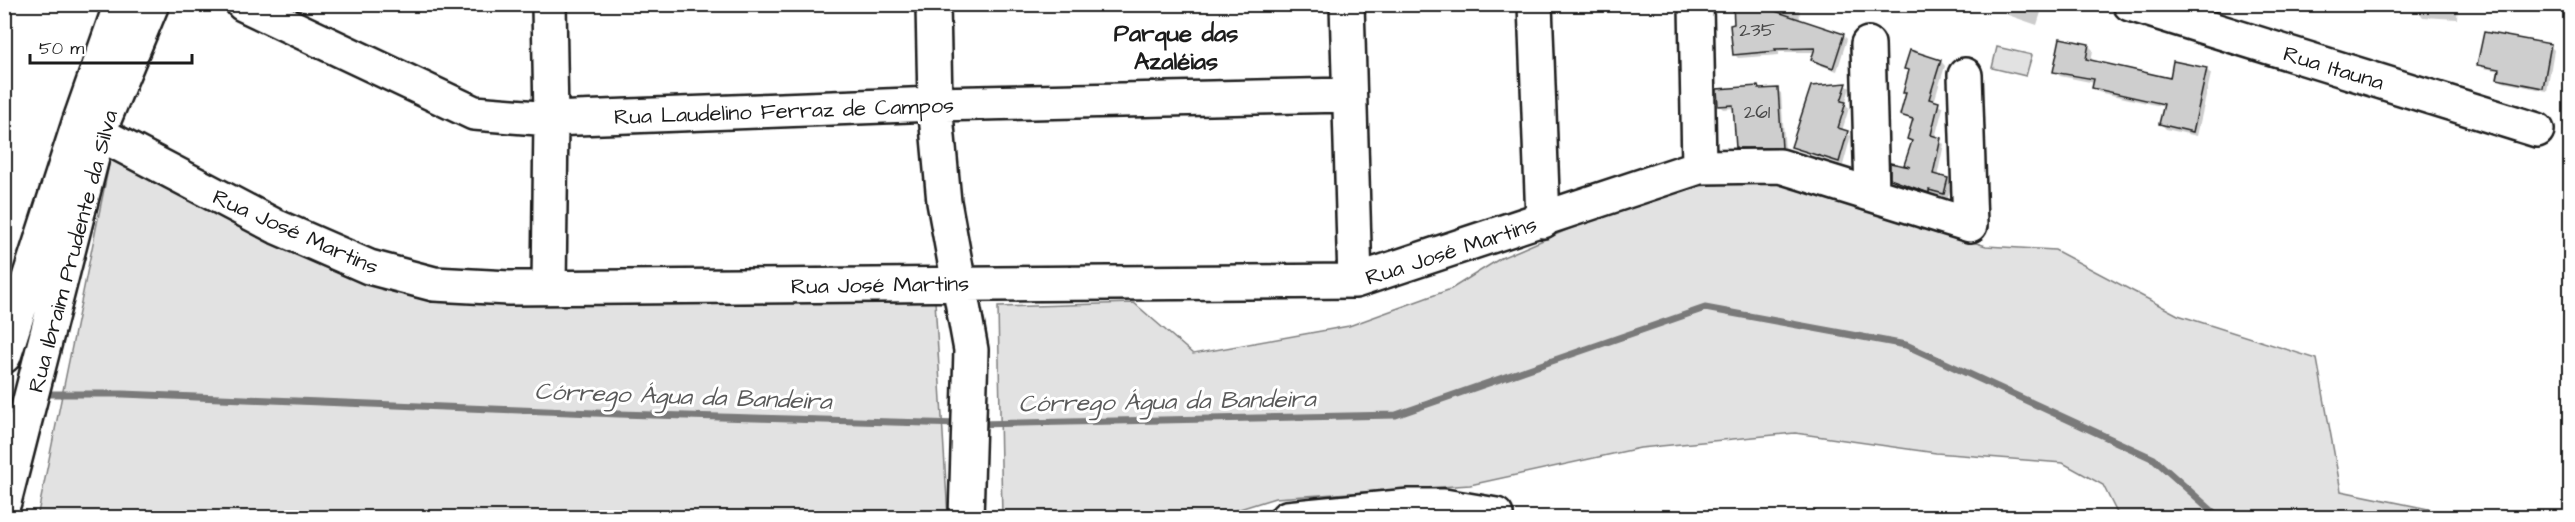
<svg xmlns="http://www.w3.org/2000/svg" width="2575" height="522" font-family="'Architects Daughter',sans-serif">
<rect width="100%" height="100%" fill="#fff"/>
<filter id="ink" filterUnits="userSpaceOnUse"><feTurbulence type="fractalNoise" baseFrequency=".0167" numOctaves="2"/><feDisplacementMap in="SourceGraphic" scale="12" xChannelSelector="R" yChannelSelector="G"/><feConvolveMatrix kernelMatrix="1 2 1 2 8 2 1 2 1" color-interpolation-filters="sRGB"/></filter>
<g filter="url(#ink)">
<path fill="#e2e2e2" stroke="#7f7f7f" stroke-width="1.5" d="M1997,47l35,8 -6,21 -34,-8z
M111,155l129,69 315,72 380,5 13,216 -911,1z
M1772,180l214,66 69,4 123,65 139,44 24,132 126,26h-348l-16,-32 -40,-22 -127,-10 -141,-20 -155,15 -170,37 -195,13 -61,19h-212l-4,-210 136,-4 59,51 156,-28 102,-37 50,-31 162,-69z"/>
<path fill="#0003" d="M1734,4h65l1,17 43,14 4,4 -10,32 -20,-7 -4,-4 2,-8h-36v3l-41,3 -4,-4z
M2006,4h35l2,2 -6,19 -29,-10 -4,-3z
M2420,4h38l-1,15 -34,-2 -3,-4z
M2088,45l5,5 -2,12 80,18 35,-11 5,5 -14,62 -31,-7 -5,-5 4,-17 -67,-15 -4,-5 1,-4 -35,-7 -5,-5z
M2550,46l4,4 -7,41 -44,-9 -4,-3 1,-8 -17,-3 -4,-4z
M1941,61l4,5 -11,36 9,6 -8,30 9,6 -7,33 11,2 4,5 -4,14 -14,-4 -1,2 -36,-13 -5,-4 18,-11 -4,-3 7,-22 -4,-4 5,-17 -12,-7 8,-42 -4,-5z
M1846,85l4,3 -5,16 4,4 -7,23 9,5 -8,29 -46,-15 -4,-3z
M1777,90l4,3 4,58h-44l-4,-4 -3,-39 -11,1 -4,-4 42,-14z"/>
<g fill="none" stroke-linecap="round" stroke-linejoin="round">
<path stroke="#7a7a7a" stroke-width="7" d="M47,394h76l496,20 341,10
M977,424l419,-9 309,-107 201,37 248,114 66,59"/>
</g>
<path fill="#cecece" stroke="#1c1c1c" stroke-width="1.5" d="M1733,4h21l90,30 -11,34 -22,-8 4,-12 -40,1 1,2 -43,4 -3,-30 4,-1z
M2484,32l67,12 -8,44 -46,-9 2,-10 -22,-4z
M2060,38l29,6 -3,15 84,19 3,-17 34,7 -14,64 -34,-8 5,-20 -72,-16 2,-9 -41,-7z
M1910,50l31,10 -12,39 10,3 -8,33 10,3 -8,36 15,4 -4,16 -15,-4v3l-39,-14v-16l20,4 -6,-2 8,-24 -5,-2 6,-20 -13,-4 6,-22h-3l6,-23 -5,-1z
M1847,83l-6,18 5,1 -8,26 10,3 -9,31 -48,-15 20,-61z
M1758,86l1,3 19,-1 4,60h-46l-3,-43 -15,1 -1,-17z"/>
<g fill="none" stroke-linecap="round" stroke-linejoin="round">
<g stroke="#1c1c1c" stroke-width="38">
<path id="minor" d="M243,4l231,109 77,6 384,-15 414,-9
M549,4l2,115 -2,168
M933,4l2,100 9,98 27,148 -5,168
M1347,4l8,277
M1535,4l8,217
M1696,4l3,163
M2130,4l407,126
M1868,44l4,150
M79,123l198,104 92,40 65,17 75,4 846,-7 344,-114 81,-1 190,59 -5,-150
M4,356l75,-233 42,-119
M4,502l94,-368 54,-130
M1287,518l122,-12h35l52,9"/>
</g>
<use href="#minor" stroke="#fff" stroke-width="33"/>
</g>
</g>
<g text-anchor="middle" stroke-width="6" stroke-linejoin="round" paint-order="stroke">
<g font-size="20" fill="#484848">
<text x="1757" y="36">235</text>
<text x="1757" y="118">261</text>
</g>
<g font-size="22" fill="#1c1c1c" stroke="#fff">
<text transform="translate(2334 67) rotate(17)" y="8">Rua Itauna</text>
<text transform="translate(784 110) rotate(-2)" y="8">Rua Laudelino Ferraz de Campos</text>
<text transform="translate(296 231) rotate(24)" y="8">Rua José Martins</text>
<text transform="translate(1451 250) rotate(-18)" y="8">Rua José Martins</text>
<text transform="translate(72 251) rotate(-75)" y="8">Rua Ibraim Prudente da Silva</text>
<text transform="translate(880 284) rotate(-1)" y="8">Rua José Martins</text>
</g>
<g font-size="24" font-weight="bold" fill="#1c1c1c" stroke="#fff">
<text x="1176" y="41">Parque das<tspan x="1176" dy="28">Azaléias</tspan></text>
</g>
<g font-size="24" font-style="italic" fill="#5a5a5a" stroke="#fff">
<text transform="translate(683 396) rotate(2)" y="8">Córrego Água da Bandeira</text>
<text transform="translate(1167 401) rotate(-1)" y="8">Córrego Água da Bandeira</text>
</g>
</g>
<rect width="2575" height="522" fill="none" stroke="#fff" stroke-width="24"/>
<rect x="12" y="12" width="2551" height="498" fill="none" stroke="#1c1c1c" stroke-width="2" filter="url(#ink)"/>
<path d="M30 54v9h162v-9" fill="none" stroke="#1c1c1c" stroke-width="3"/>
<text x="39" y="54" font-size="18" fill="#1c1c1c" stroke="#ffffff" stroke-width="4.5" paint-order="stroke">50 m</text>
</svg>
